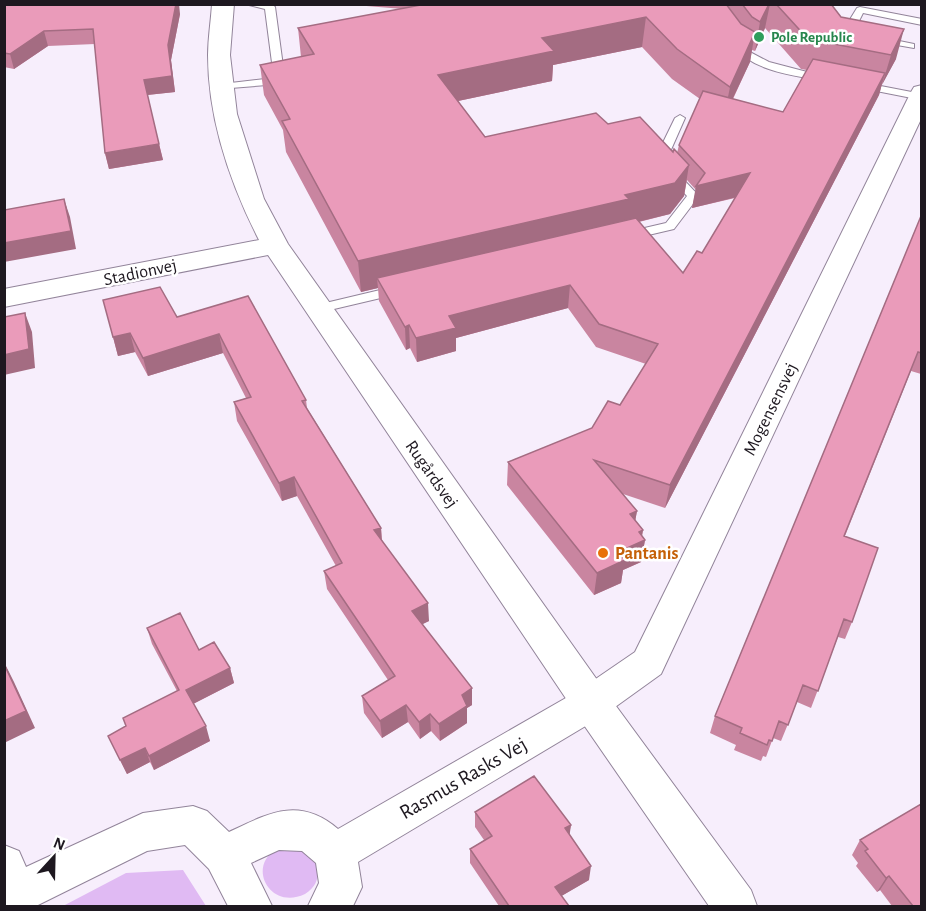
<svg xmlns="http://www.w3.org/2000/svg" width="926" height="911" font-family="'Alegreya Sans',sans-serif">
<rect width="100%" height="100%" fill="#f7eefc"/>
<path fill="#e0baf3" d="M295,844l22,13c2,15 3,28 -12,37 -35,17 -59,-28 -28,-45 5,-3 12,-4 18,-5z
M183,870l23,36h-143l63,-33z"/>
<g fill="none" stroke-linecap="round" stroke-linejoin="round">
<g stroke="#92849a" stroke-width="2">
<path id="service" d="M245,4h27l3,3 10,74 -5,3 -62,5 -1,-2 5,-3 52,-6 -9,-69z
M860,7l62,12v6l-59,-12 -4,8 6,13 49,10v4l-57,-10 -8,-17 8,-13z
M733,43h8l7,8 21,11 61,16 -5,3c-32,-6 -71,-9 -93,-36z
M860,82l62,12v6l-66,-13 -1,-2z
M680,115l5,3 -19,43 33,35 -25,33 -47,11 -4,-1 -2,-3 2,-3 43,-10 21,-27 -33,-35 21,-43z
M397,286l5,1 2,3 -2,3 -85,20 -7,-4 7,-4z"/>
</g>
<g stroke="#92849a" stroke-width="2">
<path id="minor" d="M922,85v32l-261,557 -57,41 -246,147 4,25 -9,19h-45l11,-23 -3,-20 -14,-12 -23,-1 -28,13 21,43h-44l-19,-37 -24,-24 -38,6 -111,55h-32v-61l15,6 7,16 117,-54 50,-7 14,5 22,21c40,-19 70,-36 109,-3l240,-138 57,-39 276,-560 3,-5z"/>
</g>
<g stroke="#92849a" stroke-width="2">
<path id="tertiary" d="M212,4h22l-4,51 7,59 27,85 24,45 317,447 146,199 6,16h-48l-132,-191 -309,-460 -264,52v-18l255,-49c-29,-57 -51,-121 -51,-185 0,-17 3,-34 4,-51z"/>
</g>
<use href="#service" fill="#fff" fill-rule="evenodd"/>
<use href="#minor" fill="#fff" fill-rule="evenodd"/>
<use href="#tertiary" fill="#fff" fill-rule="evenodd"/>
</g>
<path fill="#c985a0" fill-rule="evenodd" d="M4,4l176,10 -9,46 4,32 -28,3 16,65 -54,9 -4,-16 -10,-109 -47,2 -34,23 -10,-2z
M342,4h489l10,13 55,42 -14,25 -3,11 -214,413 -42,-14 14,17 -2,10 8,9 -1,6 3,4 -4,22 -18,8 -2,13 -27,12 -87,-110 1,-23 84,-34 28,-23 26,-41 -50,-17 -28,-39 -112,30v13l-39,11 -7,-14 -4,2 -27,-49 -1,-13 -17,4 -75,-140 -3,-22 -19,-35 -4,-30 41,-8 -3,-29 105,-19zM765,28l36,41 6,1 -24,42 -50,-13 17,-37 2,-12 3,1zM642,47l30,32 28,20 -21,46 -2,8 -192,-16 -27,-36 94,-20 1,-16zM687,180l9,10 -4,18 43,-10 -33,55 -19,20 -44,-51 31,-8 14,-18z
M921,216v158l-10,-3 -66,165 7,86 -7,17 -7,-2 -27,71 -14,-6 -16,39 -8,-3 -7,19 -3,-1 -2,5 -27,-11 2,-5 -26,-12 5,-17z
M248,296l58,104 1,8 74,120 1,12 47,81 -7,3 50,64v17l-5,3v15l-27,18 -9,-10 -11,8 -12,-17 -26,16 -18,-25 -2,-17 26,-16 -61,-91 -3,-18 12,-5 -39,-70 -15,5 -45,-80 -3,-19 12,-4 -23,-45 -75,23 -13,-24 -17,4 -5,-19z
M147,628l52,22 31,18 4,15 -41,21 17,37 -56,29 -4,-8 -23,12 -19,-38 18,-10 51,-35 -25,-47z
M475,812l96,13 -2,9 20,46 -28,16 8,10h-70l-29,-43v-14l14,-9 -9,-13z
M860,840l61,66h-29l-12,-16 -3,2 -21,-26 2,-3 -6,-8z"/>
<path fill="#a46c82" d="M176,4h3l1,10 -9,46 4,32 -28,3 -3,-15 24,-35z
M769,4h1l-5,24 -10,23 5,-29z
M646,17l-4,30 -89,18 -1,16 -113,24 -1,-30 104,-37z
M904,29l-8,30 -14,26 9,-30z
M44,31l4,15 -34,23 -4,-15z
M755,32l-5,30 -26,55 6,-30z
M885,73l-6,22 -214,413 5,-23z
M159,144l4,16 -54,9 -4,-16z
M689,165l-5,31 -14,18 -45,11 -248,53 1,10 -17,4 -3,-31 267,-66z
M750,173l-5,22 -53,13 4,-22z
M64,199l6,18 6,32 -72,13v-19z
M570,285l-2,23 -112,30v13l-39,11 -1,-24 33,-22z
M25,313l7,19 3,36 -31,7v-20z
M409,325l1,23 -4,2 -1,-23z
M130,333l5,19 -17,4 -5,-19z
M219,334l4,19 -75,23 -5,-18z
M294,477l3,19 -15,5 -3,-18z
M637,511l-4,22 -3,-19z
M381,528l1,18 -8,-16z
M643,530l-2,11 4,-1 -4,22 -18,8 -2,13 -27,12 3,-22 42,-41z
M428,603l1,18 -16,8 -1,-18z
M5,664l9,18 21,46 -31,15z
M230,668l4,15 -43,22 -5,-15z
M472,688v17l-5,3v15l-27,18 -1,-17 23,-29z
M406,705l2,17 -26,16 -2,-17z
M430,714l1,17 -11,8 -1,-17z
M206,726l4,15 -56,29 -5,-14z
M145,748l5,14 -23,12 -7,-14z
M571,825l-2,14 -4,-11z
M591,866l-2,14 -36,21 2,-14z
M889,876l-9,14 -3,2 9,-14z"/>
<path fill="#ea9bba" stroke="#a46c82" stroke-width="1.5" d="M4,4h172l-8,41 4,31 -28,4 15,64 -54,9 -12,-124 -49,2 -34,23 -6,-1z
M426,4h300l15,20 14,8 -25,55 -53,-38 -31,-32 -104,21 12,13 -116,24 47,62 111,-24 12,11 32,-7 33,35 1,-3 15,16 -14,18 -50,12 4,4 -271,62 -76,-140 8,-2 -30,-54 54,-11 -16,-26z
M742,4h27l-9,18 -8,-5z
M776,4h55l10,13 63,12 -13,26 -83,-16z
M813,59l72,14 -215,412 -76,-25 43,51 -7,3 13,16 -4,2 6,8 -27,12 7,8 -28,13 -89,-111 84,-34 16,-27 12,4 38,-61 -59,-20 -29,-39 -121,31 7,12 -40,10 -7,-13 -4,2 -28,-49 259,-60 47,55 14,-22 5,2 48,-80 -54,13 9,-13 -26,-28 24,-54 80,21z
M64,199l7,32 -67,12v-33z
M921,216v137l-3,-1 -74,184 34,12 -26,74 -8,-3 -26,72 -15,-6 -15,40 -9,-4 -7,20 -3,-1 -2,5 -27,-12 2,-5 -27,-12z
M160,287l17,30 71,-21 58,104 -4,1 79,127 -7,2 54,73 -16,8 60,77 -10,7 5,11 -28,18 -9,-10 -11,8 -13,-17 -26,16 -18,-25 33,-20 -71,-105 18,-8 -48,-86 -15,6 -45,-81 17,-5 -32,-63 -76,24 -13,-25 -17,4 -10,-37z
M25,313l4,36 -25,6v-38z
M180,613l19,37 15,-8 16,26 -44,22 20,36 -57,30 -4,-8 -25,12 -12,-24 18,-10 -3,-8 56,-28 -32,-62z
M4,664l22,47 -22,10z
M534,776l37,49 -6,3 26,38 -36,21 14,19h-60l-39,-57 22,-13 -17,-24z
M921,804v102h-8l-24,-30 -3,2 -21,-27 3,-2 -8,-9z"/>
<circle fill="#2e9e5b" stroke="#fff" stroke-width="2" cx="759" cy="37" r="6"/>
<circle fill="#e8710a" stroke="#fff" stroke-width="2" cx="603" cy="553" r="6"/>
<g text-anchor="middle" stroke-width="5" stroke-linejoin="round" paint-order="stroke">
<g font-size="15" font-weight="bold" fill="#27864d" stroke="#fff" text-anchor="start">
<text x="771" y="42">Pole Republic</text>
</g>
<g font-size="18" fill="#1e1820" stroke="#fff">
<text transform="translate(140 272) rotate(-12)" y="6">Stadionvej</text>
<text transform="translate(770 409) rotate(-64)" y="6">Mogensensvej</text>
<text transform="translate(432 474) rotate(55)" y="6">Rugårdsvej</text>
</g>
<g font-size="18" font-weight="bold" fill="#c56008" stroke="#fff" text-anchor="start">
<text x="615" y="559">Pantanis</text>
</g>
<g font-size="21" fill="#1e1820" stroke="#fff">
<text transform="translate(463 778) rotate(-30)" y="7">Rasmus Rasks Vej</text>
</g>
</g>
<rect width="926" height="911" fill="none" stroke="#1e1820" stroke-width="12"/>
<g transform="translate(54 857) rotate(22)" stroke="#ffffff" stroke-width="4.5" paint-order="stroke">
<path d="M0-4.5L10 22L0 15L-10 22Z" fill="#1e1820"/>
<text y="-9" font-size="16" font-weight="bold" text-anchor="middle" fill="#1e1820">N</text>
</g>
</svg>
